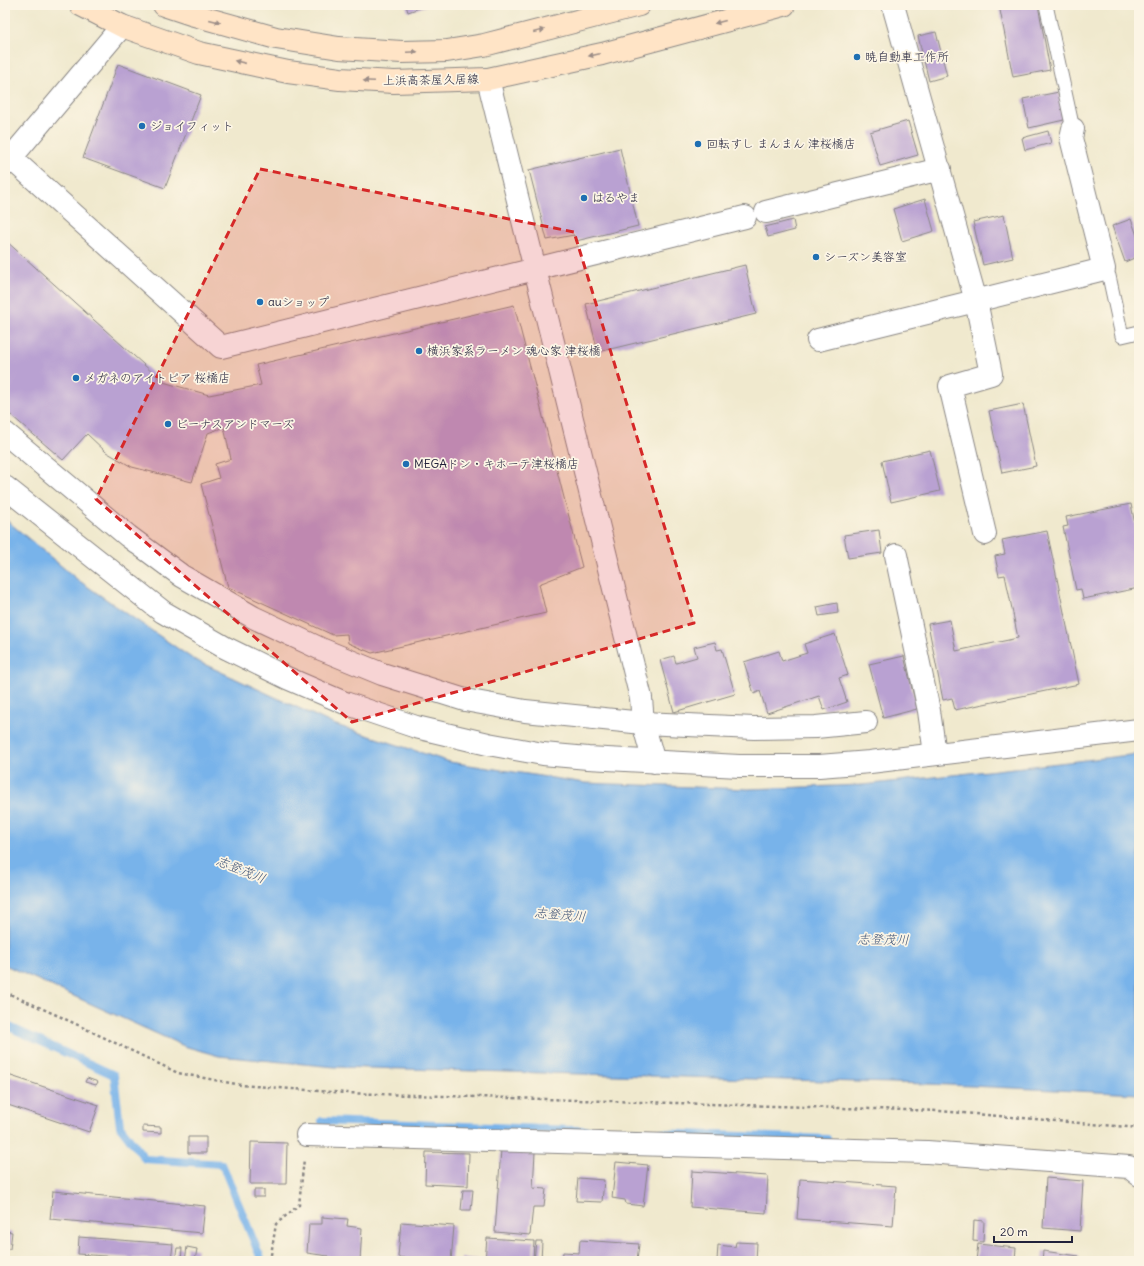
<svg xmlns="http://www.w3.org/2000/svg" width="1144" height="1266" font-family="Delius,'Klee One',sans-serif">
<rect width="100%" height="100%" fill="#fcf5e5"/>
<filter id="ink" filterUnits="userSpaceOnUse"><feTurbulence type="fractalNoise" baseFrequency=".025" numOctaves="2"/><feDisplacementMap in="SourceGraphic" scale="8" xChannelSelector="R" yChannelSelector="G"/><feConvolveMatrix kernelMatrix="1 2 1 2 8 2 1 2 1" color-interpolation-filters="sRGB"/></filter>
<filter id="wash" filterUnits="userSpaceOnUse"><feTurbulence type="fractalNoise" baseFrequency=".012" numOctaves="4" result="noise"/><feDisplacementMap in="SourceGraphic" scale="16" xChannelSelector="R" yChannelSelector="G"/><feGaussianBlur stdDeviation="0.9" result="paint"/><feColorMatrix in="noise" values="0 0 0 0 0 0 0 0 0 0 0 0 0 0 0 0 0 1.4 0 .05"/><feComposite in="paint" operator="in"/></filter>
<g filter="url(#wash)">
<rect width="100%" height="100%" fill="#f0e9ce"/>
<path fill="#78b3ea" stroke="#4d6a92" d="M5,519l73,61 115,79 140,65 117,38 135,21 163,6 115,-4 276,-31v340l-211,-10 -593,-17 -116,-11 -35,-10 -179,-81z"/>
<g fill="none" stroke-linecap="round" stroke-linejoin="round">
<path stroke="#78b3ea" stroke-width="8" d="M5,1025l109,50 6,51 25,33 77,5 40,97
M322,1121l505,18"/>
</g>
<g id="blocks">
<path fill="#b9a1d2" d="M406,5h22l-20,7z
M999,5h39l12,65 -37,7z
M936,32l11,44 -18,5 -11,-45z
M118,64l83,31 -36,93 -82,-30z
M1059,92l5,28 -35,8 -6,-29z
M908,121l10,34 -38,11 -10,-34z
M1048,131l3,12 -26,7 -3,-12z
M620,148l18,78 -62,15 -2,-6 -27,5 -18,-70z
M925,199l9,32 -32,10 -9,-32z
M1004,215l9,43 -30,7 -10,-43z
M1131,219l8,22v15l-14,6 -13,-36z
M793,220l2,10 -27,7 -3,-10z
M5,240l158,142 46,13 52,-10 -5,-20 258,-60 68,262 -43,17 7,29 -174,40 -24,-10 -1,-9 -14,1 -105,-48 -27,-103 18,-6 -4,-14 16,-5 -7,-32 -16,6 -16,49 -60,-15 -26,-15 -19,-18 -24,26 -58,-50z
M745,265l11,49 -158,38 -12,-48z
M1023,404l13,62 -34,7 -13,-62z
M930,450l10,41 -49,11 -9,-41z
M1131,504l8,41v43l-56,11 -2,-10 -5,1 -13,-63 5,-1 -2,-9z
M879,530l3,23 -34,5 -4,-23z
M1047,531l32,153 -124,26 -3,-12 -9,2 -15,-76 22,-4 6,31 62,-13 -13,-63 -6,1 -4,-20 10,-2 -3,-14z
M837,603l1,10 -19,3 -2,-9z
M835,634l13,41 -9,3 8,24 -23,8 -5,-14 -52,17 -7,-22 -6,3 -10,-32 35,-11 3,10 25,-8 -3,-9z
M715,642l2,8 5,-1 13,45 -61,18 -14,-52 14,-4 2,7 21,-6 -3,-10z
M904,656l13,53 -34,9 -14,-54z
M5,1074l94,31 -10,27 -84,-28z
M87,1078l11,4 -2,3 -11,-3z
M143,1126l18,1v6l-18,-1z
M188,1137h18v16h-18z
M251,1142l36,1 -1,41h-36z
M501,1149l34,3 -2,36 13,1 -2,18h-11l-3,28 -35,-3z
M426,1152l43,1 -1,33 -43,-2z
M616,1162l32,3 -5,41 -17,-2 -1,-4 -13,-2z
M692,1171l76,5 -2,37 -76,-6z
M578,1178l26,2 -2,22 -26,-1z
M1046,1178l37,3 -3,50 -37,-3z
M800,1179l96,7 -3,40 -96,-7z
M254,1190h10v7h-10z
M463,1190h10l-2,20h-10z
M53,1191l152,15 -3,27 -152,-14z
M322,1217l26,2 -1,7 15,2 -2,33 -31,-1 -1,-4 -21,-3 2,-29h13z
M974,1220l10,1 -1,21 -10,-1z
M401,1222l53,4 -3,35h-48l1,-3 -6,-1z
M5,1231l7,1 -2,17h-5z
M79,1237l94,7 -2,17 -93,-7z
M487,1238l47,3 -1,20h-48z
M580,1240l59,4 -2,17h-75l1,-9 16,1z
M536,1241h6l-1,20h-7z
M736,1242l21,1 -1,18h-39l1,-16 17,2z
M978,1244l38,4 -1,13h-39z
M187,1247l10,2 -2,12h-10z
M177,1248h5l-1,13h-6z
M1043,1251l36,5 -1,5h-36z
M461,1258l17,1v2h-17z"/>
</g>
</g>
<g filter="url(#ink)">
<use href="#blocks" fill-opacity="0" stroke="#898684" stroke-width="1"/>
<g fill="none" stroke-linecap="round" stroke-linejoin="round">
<g stroke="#898684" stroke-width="15">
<path id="lane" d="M1046,5l27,124
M1104,269l5,7 13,60 17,-4"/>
</g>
<g stroke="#898684" stroke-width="24">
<path id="street" d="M893,5l83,296 15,73 -41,12 35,148
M488,79l153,619 2,25 11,39
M11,158l210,189 524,-130
M5,165l117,-139
M766,212l174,-43
M818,340l286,-71 -33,-131 2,-9
M5,433l123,103 54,40 71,41 68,32 61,25 83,26 60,11 118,12 111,5 62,-1 50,-5
M5,487l158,125 61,35 63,31 58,25 71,24 72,17 55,10 45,4 151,8h80l51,-4 269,-32
M896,555l33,156 6,43
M307,1135l620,17 202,15 10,8"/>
</g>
<g stroke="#898684" stroke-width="24">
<path id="secondary" d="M81,5l41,21 77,27 89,19 52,7 54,3 94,-3 114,-25 182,-49
M164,5l30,10 82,23 63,10 63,4 45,-1 37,-6 155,-40"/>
</g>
<path stroke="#898684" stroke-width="2.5" stroke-dasharray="3 3" stroke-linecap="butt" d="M5,992l56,25 117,56 63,12 104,8 595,18 199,17
M270,1261l6,-37 23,-19 5,-46"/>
<use href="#lane" stroke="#fff" stroke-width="13"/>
<use href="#street" stroke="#fff" stroke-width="22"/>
<use href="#secondary" stroke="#ffe4c6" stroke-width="22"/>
</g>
<defs><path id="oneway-solid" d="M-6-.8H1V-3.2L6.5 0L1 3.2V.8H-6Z"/></defs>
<g fill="#9c8d87">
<use href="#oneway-solid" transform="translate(215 21) rotate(15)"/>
<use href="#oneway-solid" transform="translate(720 22) rotate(165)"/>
<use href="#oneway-solid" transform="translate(539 31) rotate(-14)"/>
<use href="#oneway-solid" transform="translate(412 52) rotate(-2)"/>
<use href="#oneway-solid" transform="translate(594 55) rotate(168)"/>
<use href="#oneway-solid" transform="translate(240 62) rotate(-167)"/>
<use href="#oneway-solid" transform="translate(369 81) rotate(-177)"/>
</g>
</g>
<path fill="#d62828" fill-opacity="0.2" stroke="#d62828" stroke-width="3" stroke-dasharray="8 5" stroke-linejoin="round" d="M260,169l314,63 120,391 -342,99 -256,-223z"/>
<g fill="#1f6fb2" stroke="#fcf5e5" stroke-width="1.5">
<circle cx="857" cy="57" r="4"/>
<circle cx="142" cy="126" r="4"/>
<circle cx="698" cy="144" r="4"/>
<circle cx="584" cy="198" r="4"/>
<circle cx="816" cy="257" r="4"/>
<circle cx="260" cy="302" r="4"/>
<circle cx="419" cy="351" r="4"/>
<circle cx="76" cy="378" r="4"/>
<circle cx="168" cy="424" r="4"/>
<circle cx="406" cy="464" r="4"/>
</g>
<g text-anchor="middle" stroke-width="3.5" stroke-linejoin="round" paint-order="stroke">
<g font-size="12" fill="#22223b" stroke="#fcf5e5" text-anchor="start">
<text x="865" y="61">暁自動車工作所</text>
<text x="150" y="130">ジョイフィット</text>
<text x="706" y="148">回転すし まんまん 津桜橋店</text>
<text x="592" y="202">はるやま</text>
<text x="824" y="261">シーズン美容室</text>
<text x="268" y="306">auショップ</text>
<text x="427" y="355">横浜家系ラーメン 魂心家 津桜橋</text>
<text x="84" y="382">メガネのアイトピア 桜橋店</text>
<text x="176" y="428">ビーナスアンドマーズ</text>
<text x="414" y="468">MEGAドン・キホーテ津桜橋店</text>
</g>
<g font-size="12" fill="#22223b" stroke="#fcf5e5">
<text transform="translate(431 80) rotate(-1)" y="4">上浜高茶屋久居線</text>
</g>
<g font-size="13" font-style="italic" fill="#405578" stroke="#fcf5e5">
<text transform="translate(241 869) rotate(22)" y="5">志登茂川</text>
<text transform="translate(560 914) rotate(5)" y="5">志登茂川</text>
<text transform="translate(883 939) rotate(1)" y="5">志登茂川</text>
</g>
</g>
<rect width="1144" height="1266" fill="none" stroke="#fcf5e5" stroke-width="20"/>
<path d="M994 1236v6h78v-6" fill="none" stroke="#22223b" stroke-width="2"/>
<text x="1000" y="1236" font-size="12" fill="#22223b" stroke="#fcf5e5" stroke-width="3" paint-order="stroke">20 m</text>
</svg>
